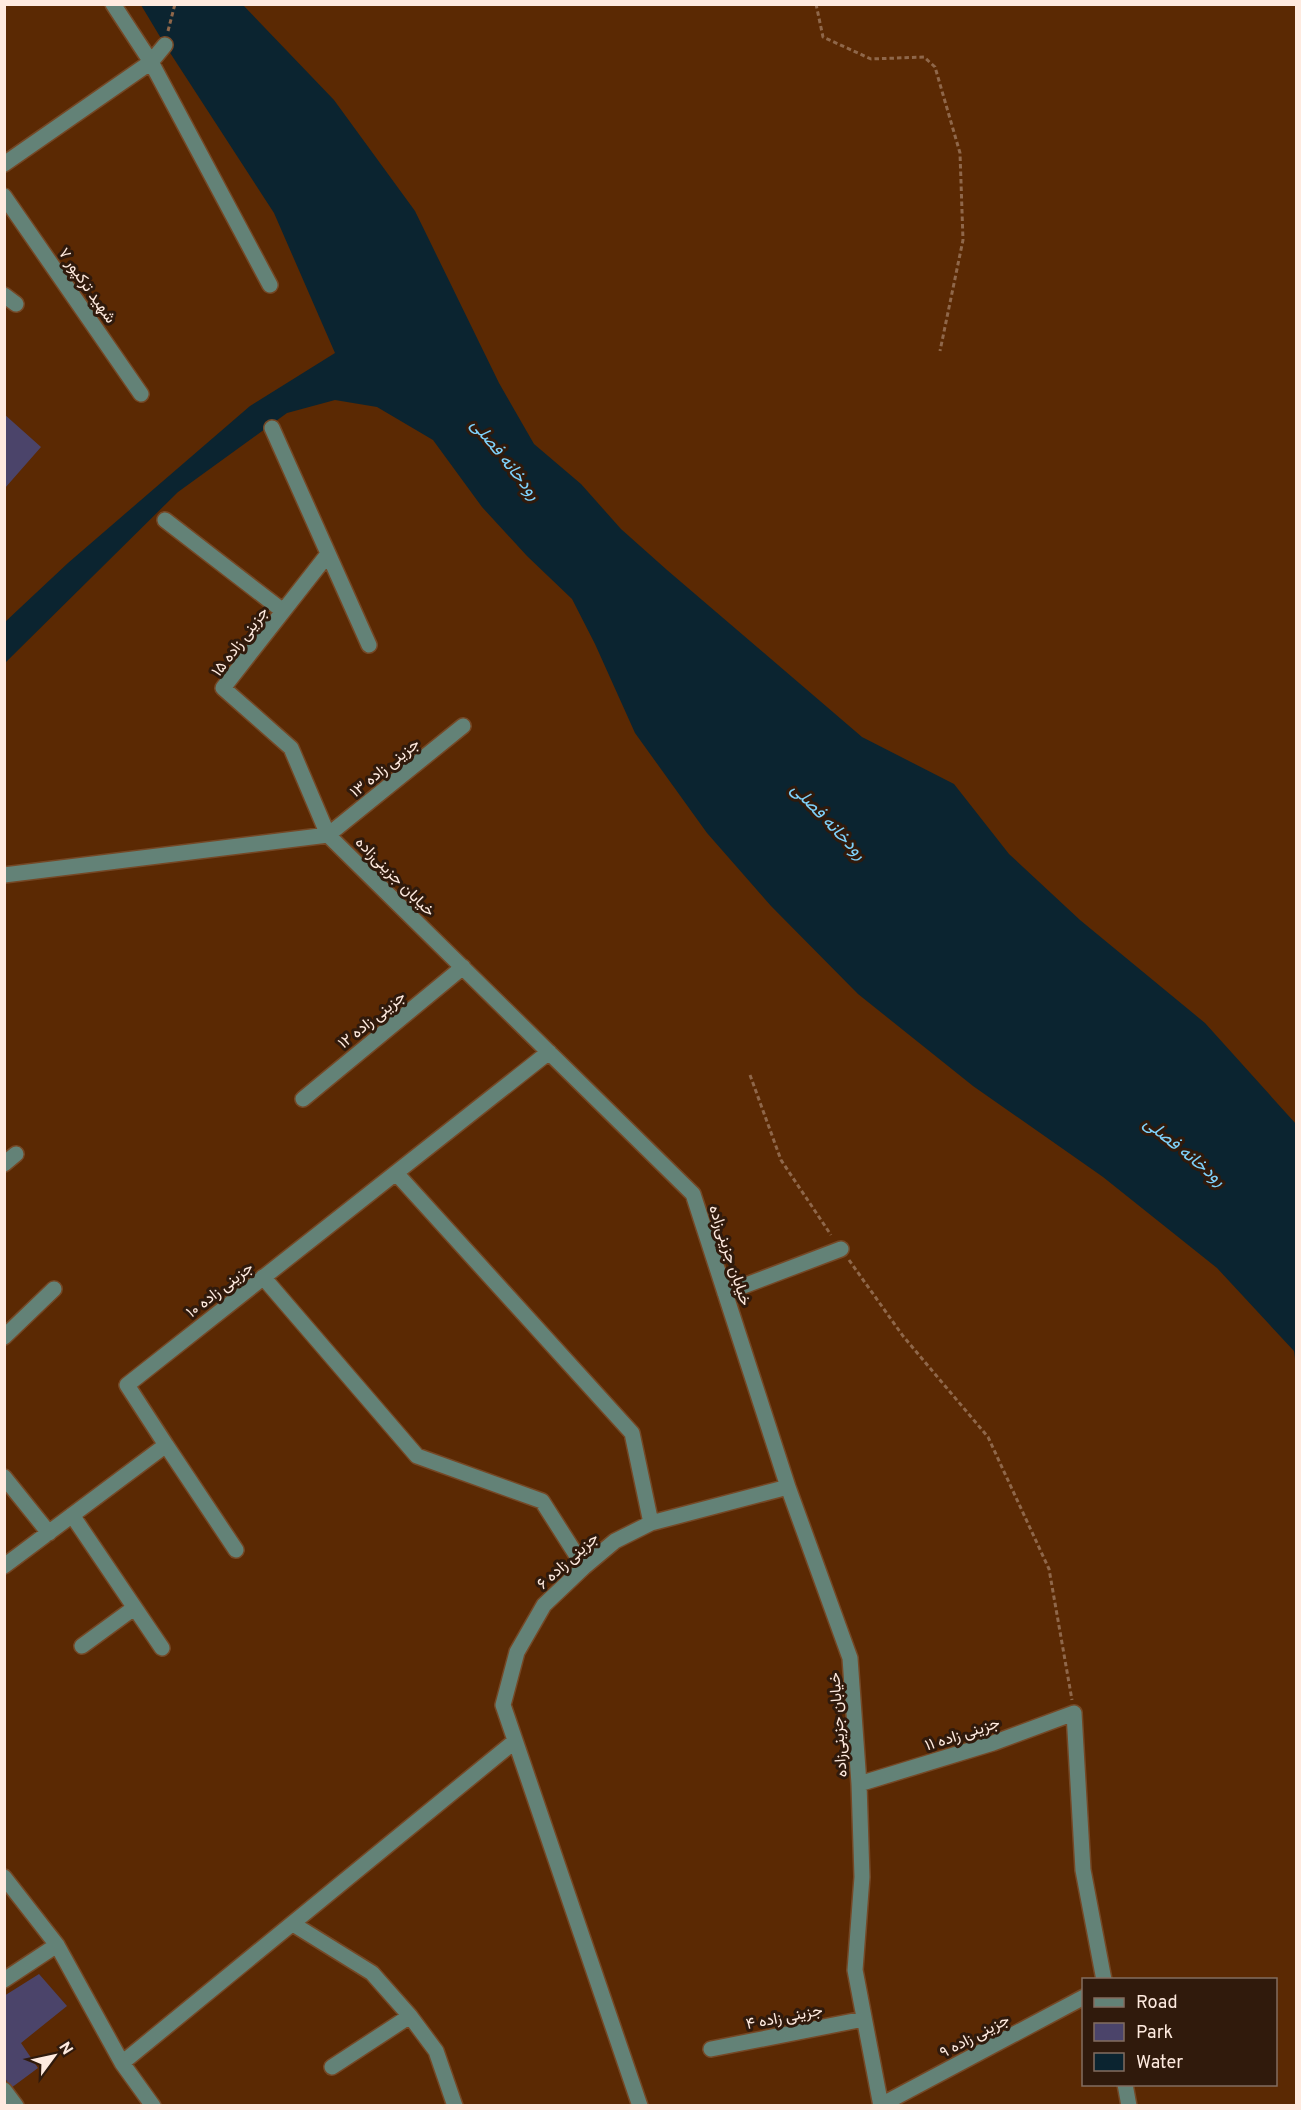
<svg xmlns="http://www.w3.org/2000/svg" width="1301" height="2110" font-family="Overpass,Vazirmatn,sans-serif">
<rect width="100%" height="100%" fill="#5b2903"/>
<path fill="#4b446a" d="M4,414l37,33 -36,41h-1z
M39,1974l28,32 -46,37 17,25 -27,20 -6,-10 -1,-82z"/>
<path fill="#0b2430" d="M141,5h102l91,95 81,111 84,172 35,61 47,40 40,45 46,41 195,167 92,47 55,70 71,66 125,103 91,101v242l-2,-15 -77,-83 -114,-91 -130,-91 -115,-92 -87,-88 -64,-73 -72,-100 -40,-89 -23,-45 -45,-43 -45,-49 -49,-67 -56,-33 -42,-7 -48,13 -109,79 -173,171v-41l63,-59 182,-157 85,-53 -61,-140 -109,-168z"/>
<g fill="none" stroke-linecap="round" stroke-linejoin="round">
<g stroke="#754826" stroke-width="18">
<path id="minor" d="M113,4l38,58 119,223
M4,164l147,-102 14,-17
M4,196l137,198
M4,295l12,9
M272,428l97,217
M165,520l118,91
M328,554l-105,134 68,60 37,87 135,-109
M4,875l324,-40 365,359 95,293 62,171 9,126 3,93 -7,93 26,136
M303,1099l160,-132
M4,1164l12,-10
M396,1173l236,260 19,90
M263,1277l154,179 125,45 42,66
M725,1293l116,-44
M4,1337l50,-48
M166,1445l70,105
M4,1477l45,56
M72,1515l90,133
M4,1566l162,-121 -39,-60 422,-333
M82,1646l52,-38
M859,1784l134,-41 81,-30 9,157 21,110
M4,1877l53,68 65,118 31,43
M293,1924l79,49 38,43 26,35 19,55
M4,1980l53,-35
M711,2049l153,-30
M122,2063l393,-322
M332,2067l78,-51
M1125,2084l4,22
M4,2090l12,16
M881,2105l203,-108
M640,2106l-137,-401 14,-53 27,-47 40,-38 31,-26 36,-18 137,-36"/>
</g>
<path stroke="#8f674a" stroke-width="3" stroke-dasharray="4.5 3" stroke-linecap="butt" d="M816,4l7,33 48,22 53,-2 11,10 25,86 3,87 -23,111
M168,31l7,-27
M750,1075l31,85 50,75
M849,1260l54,76 85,101 61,132 23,131"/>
<use href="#minor" stroke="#638277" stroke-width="15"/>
</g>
<g text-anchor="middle" stroke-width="6" stroke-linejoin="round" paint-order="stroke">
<g font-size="16" fill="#feeadf" stroke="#301a0c">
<text transform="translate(88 285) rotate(55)" y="6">شهید ترکپور ۷</text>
<text transform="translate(239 641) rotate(-53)" y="6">جزینی زاده ۱۵</text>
<text transform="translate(384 767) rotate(-39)" y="6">جزینی زاده ۱۳</text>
<text transform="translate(396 876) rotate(45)" y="6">خیابان جزینی‌زاده</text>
<text transform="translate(371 1019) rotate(-39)" y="6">جزینی زاده ۱۲</text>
<text transform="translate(731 1255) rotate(72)" y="6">خیابان جزینی‌زاده</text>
<text transform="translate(219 1289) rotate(-38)" y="6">جزینی زاده ۱۰</text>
<text transform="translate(567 1560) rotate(-42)" y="6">جزینی زاده ۶</text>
<text transform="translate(837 1725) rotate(-94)" y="6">خیابان جزینی‌زاده</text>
<text transform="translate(962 1733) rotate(-18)" y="6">جزینی زاده ۱۱</text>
<text transform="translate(784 2016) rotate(-11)" y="6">جزینی زاده ۴</text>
<text transform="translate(974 2035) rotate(-28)" y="6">جزینی زاده ۹</text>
</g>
<g font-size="18" font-style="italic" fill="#7fd2fb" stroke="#301a0c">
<text transform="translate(506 459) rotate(51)" y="6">رودخانه فصلی</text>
<text transform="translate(829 821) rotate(46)" y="6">رودخانه فصلی</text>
<text transform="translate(1185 1151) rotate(39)" y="6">رودخانه فصلی</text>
</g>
</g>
<rect width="1301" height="2110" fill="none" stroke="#feeadf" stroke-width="12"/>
<rect x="1082" y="1978" width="195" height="108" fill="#301a0c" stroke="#826d60" stroke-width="1.5"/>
<rect x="1094" y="1998" width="30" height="9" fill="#638277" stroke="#826d60" stroke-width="1.5"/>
<text x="1136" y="2008" font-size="18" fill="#feeadf">Road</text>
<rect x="1094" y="2023" width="30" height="18" fill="#4b446a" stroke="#826d60" stroke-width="1.5"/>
<text x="1136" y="2038" font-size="18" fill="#feeadf">Park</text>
<rect x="1094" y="2053" width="30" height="18" fill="#0b2430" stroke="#826d60" stroke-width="1.5"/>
<text x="1136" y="2068" font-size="18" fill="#feeadf">Water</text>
<g transform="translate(54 2056) rotate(57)" stroke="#301a0c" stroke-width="4.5" paint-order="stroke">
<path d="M0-4.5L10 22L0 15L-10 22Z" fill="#feeadf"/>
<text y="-9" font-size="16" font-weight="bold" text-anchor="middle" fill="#feeadf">N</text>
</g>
</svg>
